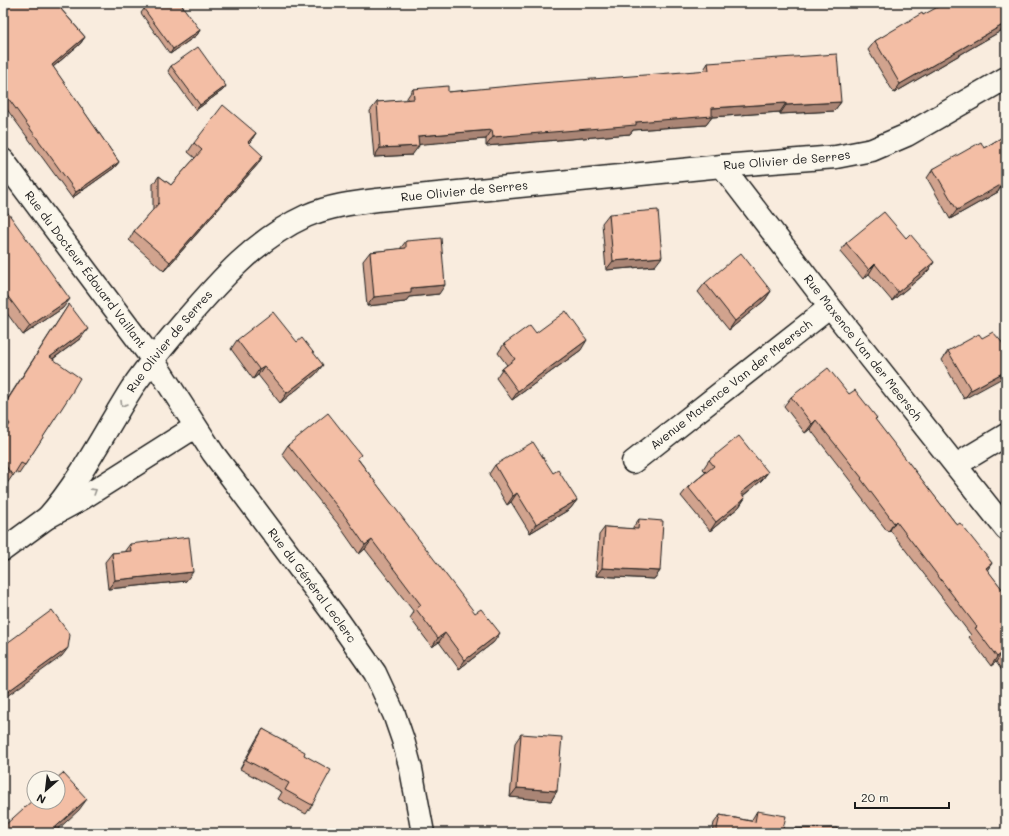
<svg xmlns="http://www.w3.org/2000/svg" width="1009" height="836" font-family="Mali,sans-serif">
<rect width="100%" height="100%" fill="#f9ecde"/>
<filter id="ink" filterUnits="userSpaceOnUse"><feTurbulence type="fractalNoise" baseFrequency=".025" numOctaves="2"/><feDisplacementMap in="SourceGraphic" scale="8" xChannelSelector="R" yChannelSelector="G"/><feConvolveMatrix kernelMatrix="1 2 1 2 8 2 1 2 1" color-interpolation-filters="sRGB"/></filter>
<g filter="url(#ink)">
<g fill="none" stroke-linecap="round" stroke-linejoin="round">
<g stroke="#1c1c1c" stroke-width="25">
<g id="street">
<path id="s1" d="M3,160l150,200 60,93 125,167 37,53 19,41 9,26 8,29 12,64"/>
<path id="s2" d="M722,166l108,141 176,222"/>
<path id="s3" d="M633,462l197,-155"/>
<path d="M956,465l50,-30"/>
<path id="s4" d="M48,517c34,-39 56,-85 84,-129 16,-23 34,-45 52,-66 36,-42 72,-83 122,-106 23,-10 47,-13 71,-16l345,-34 114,-9 36,-7 35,-15 99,-57"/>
<path d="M3,550l45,-33 35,-19 112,-71"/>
</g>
</g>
<use href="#street" stroke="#fbf7ec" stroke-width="22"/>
</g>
<path fill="#d1a38e" stroke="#1c1c1c" d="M3,3h65l-7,6 24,28 -5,7 -27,23 66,95 -5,6 -42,30 -69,-94z
M1006,3v25l-112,65 -26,-43 7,-9 48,-26z
M144,9l56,21 -3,5 -27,19 -29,-41z
M708,63l133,39 -7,9 -54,3v-2l-68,5 -6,8 -73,5 -3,4 -144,12v-7l-67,5 -7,11 -38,2 -4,-46 7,-9 30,-2v-2l6,-9 35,3 255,-21z
M171,66l55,20 -3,4 -27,20 -28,-39z
M256,133l-7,10 9,21 -94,107 -35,-31 5,-9 19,-21v-26l6,-8 12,9 24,-27 -7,-6 6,-9z
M1006,135v50l-6,3 -2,4 -48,27 -23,-41 6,-9 51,-21z
M3,206l60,102 -40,27 -20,-27z
M609,214l46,52 -49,4 -4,-47z
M906,238l28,24 -6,9 -36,30 -23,-27 -6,5 -23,-27 6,-9z
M406,241l33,53 -30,3 -4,5 -38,4 -4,-45 7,-9 30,-3z
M705,283l66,8 -6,9 -36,30 -31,-38z
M69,304l12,34 -28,21 20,31 -48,75 -6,9 -4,-2 -9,13 -3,-5v-46l1,-1 -1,-1v-26z
M536,333l45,17 -69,50 -16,-22 6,-9 5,-4 -9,-12 6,-9z
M237,340l79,34 -36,29 -22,-28 -5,4 -22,-30z
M1006,347l-42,52 -22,-39 6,-9z
M849,394l28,24 -2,2 82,105 35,38 -5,7 19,24v82l-10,-14 -5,4 -22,-29 2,-2 -81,-105 -2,2 -34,-44 1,-1 -45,-58 -5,4 -21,-27 7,-9z
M288,445l70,14 136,183 -35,27 -20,-27 -7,5 -22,-29 4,-6 -49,-63 -6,5 -21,-30 -56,-70z
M709,460l59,12 -6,8 -19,16 2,2 -6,9 -29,24 -29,-35 7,-9 18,-15 -3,-3z
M495,465l58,8 24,27 -7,9 -40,24 -19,-31 -4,3 -18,-31z
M639,519l21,52 -6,8 -58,-3 3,-41 6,-8 28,2v-2z
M130,544l56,37 -78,8 -3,-27 7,-9 12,-1z
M263,729l41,26 8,50 -6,9 -28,-15 4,-7 -42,-23 17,-31z
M521,734l36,57 -6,10 -41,-4 5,-54z
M757,811l26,18 54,4h-125l2,-10 6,-8 31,6z"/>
<path fill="#aa8574" stroke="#1c1c1c" d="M66,3h2l-12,12 4,-7z
M1006,23v5l-112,65 6,-9z
M200,30l-3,5 -27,19 3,-5z
M85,37l-5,7 -33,28 5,-7z
M226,86l-3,4 -27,20 4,-5z
M841,102l-7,9 -54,3 6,-9z
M786,103l-6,9 -68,5 -6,8 -73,5 -3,4 -144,12 7,-9 143,-15 76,-14z
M492,130l-6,9 -74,6 6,-9z
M256,133l-5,8 -9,10 6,-9z
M419,146l-7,9 -38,2 6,-9z
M263,156l-5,8 -94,107 6,-9z
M119,162l-5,6 -42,30 4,-6z
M1006,180v5l-6,3 -2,4 -48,27 7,-9z
M662,257l-7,9 -49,4 7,-9z
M934,262l-6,9 -36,30 6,-9z
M875,264l-6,10 -6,5 6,-9z
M445,285l-6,9 -30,3 -4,5 -38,4 7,-9 37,-9z
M771,291l-6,9 -36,30 6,-9z
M70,299l-7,9 -40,27 7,-9z
M88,329l-7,9 -38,28 7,-9z
M587,340l-6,10 -69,50 6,-9z
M323,365l-7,9 -36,29 7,-10z
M264,366l-6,9 -5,4 6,-10z
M1006,371v5l-42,23 7,-9z
M816,420l-6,9 -5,4 7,-9z
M768,472l-6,8 -27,22 6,-9z
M517,493l-6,9 -4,3 6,-9z
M745,498l-6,9 -29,24 6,-9z
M577,500l-7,9 -40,24 6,-9z
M896,521l-6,9 -2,2 6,-9z
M372,540l-7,9 -6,5 6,-9z
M992,563l-6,9v-4z
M602,568l58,3 -6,8 -58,-3z
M193,572l-7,9 -78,8 7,-9z
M445,633l-6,9 -7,5 6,-9z
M500,633l-6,9 -35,27 6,-9z
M68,648l-6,8 -59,43v-4z
M1002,653l-6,9 -5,4 6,-9z
M517,788l40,3 -6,10 -41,-4z
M87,799l-8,11 -25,23h-5z"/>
<path fill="#f3bea5" stroke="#1c1c1c" d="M3,3h63l-6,5 25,29 -33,28 67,97 -43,30 -73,-101z
M152,3h28l20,27 -27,19 -29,-40z
M945,3h61v20l-106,61 -25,-43 47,-28 1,2z
M198,47l28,39 -26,19 -29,-39z
M837,54l4,48 -55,3v-2l-74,5v8l-76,6v3l-143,12 -1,-7 -74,6 1,10 -39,2 -3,-46 37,-3 -1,-10 35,-3v6l93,-9 168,-13 -1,-7z
M223,105l33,28 -8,9 15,14 -93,106 -36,-31 25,-28v-27l12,9 31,-35 -8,-7z
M1006,135v45l-3,1 1,2 -47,27 -24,-41 48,-27 3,6z
M3,206l67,93 -40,27 -27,-36z
M658,210l4,47 -49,4 -4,-47z
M884,212l22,26 4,-4 24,28 -36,30 -23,-28 -6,6 -23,-27z
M441,238l4,47 -34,3v5l-37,4 -4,-45 36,-4v-7z
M741,253l30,38 -36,30 -30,-38z
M69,304l19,25 -38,28 30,21 -7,12v1l-48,74 -4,-2 -8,13 -10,-14v-27l7,-11 -7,-9v-8z
M566,311l21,29 -69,51 -16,-22 13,-10 -11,-15 26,-19 6,8z
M273,312l24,30 5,-4 21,27 -36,28 -23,-27 -5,3 -22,-29z
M993,332l13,15v24l-35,19 -23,-39 31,-17 3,4z
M828,368l21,26 6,-4 22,28 -2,1 82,106 3,-2 32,40 -6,5 20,26v64l-4,-5 -5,4 -22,-29 2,-1 -81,-106 -2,2 -33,-44 1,-1 -46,-58 -4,4 -21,-27z
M328,413l33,42 -4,3 118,155 6,-4 19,24 -35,27 -20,-27 -7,5 -22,-29 5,-4 -49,-65 -7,5 -21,-30 -56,-70z
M739,436l29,36 -27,21 4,5 -29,24 -28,-35 26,-21 -5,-6z
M533,442l20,31 5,-3 19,30 -41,24 -19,-31 -4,3 -18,-31z
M639,519l24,2 -3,50 -58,-3 3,-41 33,2z
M189,537l4,35 -78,8 -3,-27 19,-2 -1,-7z
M52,610l18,25 -2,13 -65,47v-49z
M263,729l42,23 -1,3 27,15 -19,35 -27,-15 4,-7 -43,-23z
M521,734l41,3 -5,54 -40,-3z
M63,773l24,26 -38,34h-46v-6l31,-28v3h24v-24h-1z
M757,811l29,5 -3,13 54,-1v5h-121l4,-18 35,7z"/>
<defs><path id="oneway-chevron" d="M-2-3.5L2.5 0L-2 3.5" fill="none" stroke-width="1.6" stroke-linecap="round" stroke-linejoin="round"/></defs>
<g stroke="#97948e">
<use href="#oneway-chevron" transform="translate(123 404) rotate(121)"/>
<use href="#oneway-chevron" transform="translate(94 491) rotate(-32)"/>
</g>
</g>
<g text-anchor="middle" stroke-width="3" stroke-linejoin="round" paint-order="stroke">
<g font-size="12" fill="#1c1c1c" stroke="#fbf7ec">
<text dy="4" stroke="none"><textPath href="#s4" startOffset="886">Rue Olivier de Serres</textPath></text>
<text dy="4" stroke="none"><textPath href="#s4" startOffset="562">Rue Olivier de Serres</textPath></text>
<text dy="4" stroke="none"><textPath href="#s1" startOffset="137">Rue du Docteur Édouard Vaillant</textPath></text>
<text dy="4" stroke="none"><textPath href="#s4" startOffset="214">Rue Olivier de Serres</textPath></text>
<text dy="4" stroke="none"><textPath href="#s2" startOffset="230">Rue Maxence Van der Meersch</textPath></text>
<text dy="4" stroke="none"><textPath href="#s3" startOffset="125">Avenue Maxence Van der Meersch</textPath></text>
<text dy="4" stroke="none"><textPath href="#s1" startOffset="526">Rue du Général Leclerc</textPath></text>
</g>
</g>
<rect width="1009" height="836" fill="none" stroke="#fbf7ec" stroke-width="16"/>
<rect x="8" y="8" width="993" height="820" fill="none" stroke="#1c1c1c" stroke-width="1.5" filter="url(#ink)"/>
<g transform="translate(46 790) rotate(208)"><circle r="19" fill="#fbf7ec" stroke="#a29f99"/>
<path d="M0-3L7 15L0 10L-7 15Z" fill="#1c1c1c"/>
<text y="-6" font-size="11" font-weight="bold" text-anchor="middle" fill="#1c1c1c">N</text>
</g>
<path d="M855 802v6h94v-6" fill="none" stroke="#1c1c1c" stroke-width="2"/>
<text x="861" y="802" font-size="12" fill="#1c1c1c" stroke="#fbf7ec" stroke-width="3" paint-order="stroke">20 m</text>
</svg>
